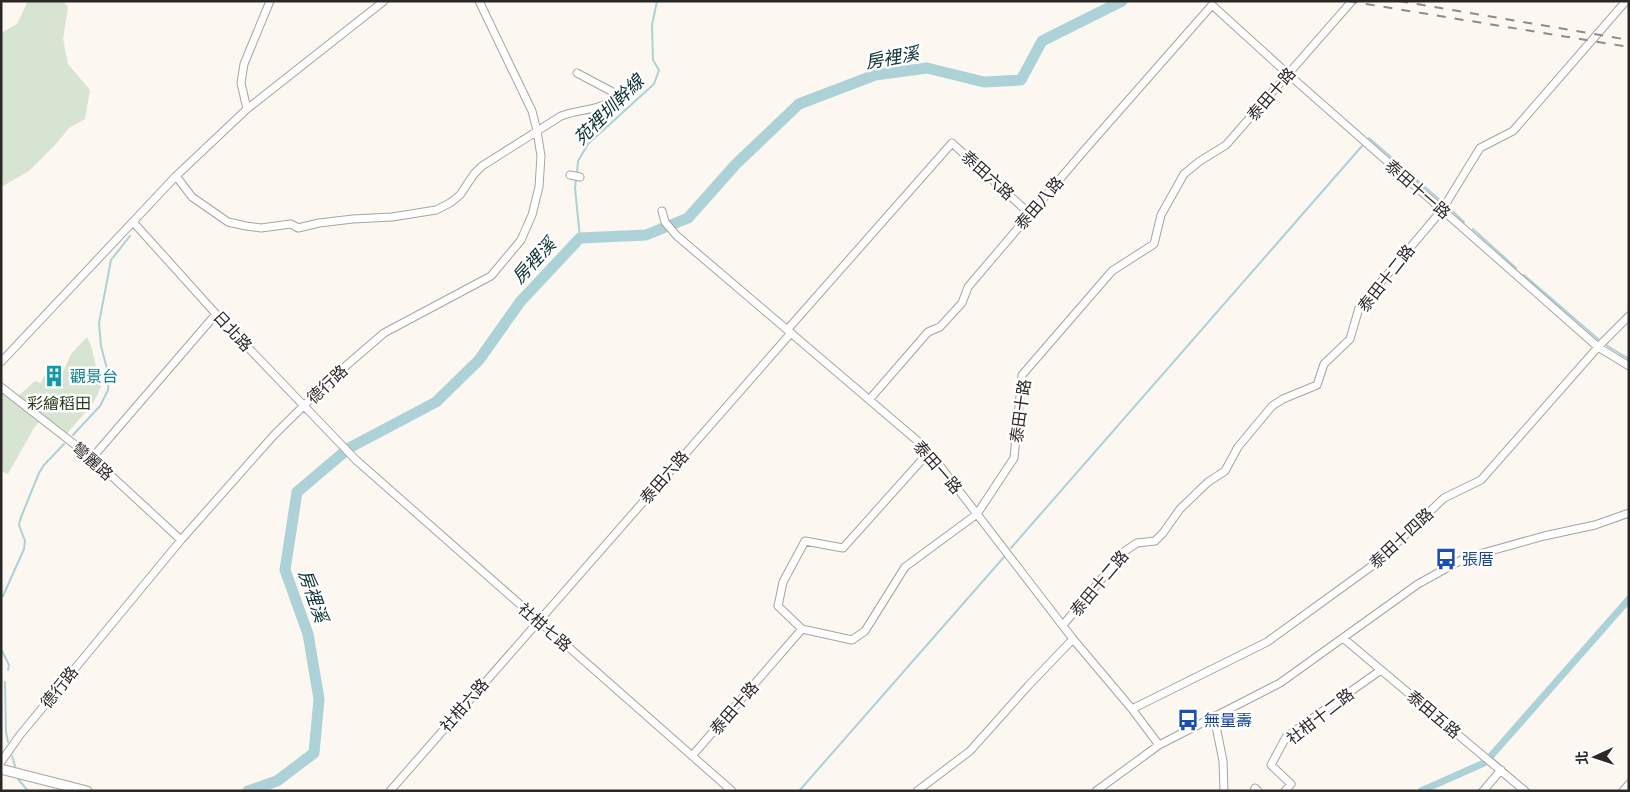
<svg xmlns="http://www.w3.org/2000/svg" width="1630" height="792" font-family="Cabin,'Noto Sans TC',sans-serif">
<rect width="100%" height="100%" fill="#fcf7f0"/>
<path fill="#d6e4d1" d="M28,1h35l5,6 -5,32 5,25 22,26 -5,29 -16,9 -13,16 -27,27 -28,16v-154l16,-9z
M87,337l4,9 10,40 -4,10 -6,10 -29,33 -22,-18 -6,7 -26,46 -7,-3v-83l14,11 20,-18 6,2 8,-18 14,7 8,-18z"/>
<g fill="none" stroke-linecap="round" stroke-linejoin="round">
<path stroke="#acd2d7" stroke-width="2" d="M1369,138l72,63
M577,174l1,-13 10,-17 66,-60 5,-14 -6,-10 -1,-35 5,-24
M576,179l-1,9 5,50
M1449,208l15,14
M1473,229l43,39
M1524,275l74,64
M1606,345l23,14
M73,435l27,-29 8,-16 1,-14 -8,-30 -2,-23 12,-63 19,-24
M1011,548l351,-402
M3,596l21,-47 1,-8 -6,-16 2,-8 18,-44 5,-8 20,-21
M2,651l7,14 -1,5
M5,682l1,50 2,10
M12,756l3,10
M1491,757l39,34
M18,779l10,12
M799,791l205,-234"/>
<path stroke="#acd2d7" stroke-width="7" d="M1490,757l139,-158
M1421,791l63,-28"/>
<path stroke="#acd2d7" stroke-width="11" d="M248,791l29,-10 37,-28 5,-54 -11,-65 -23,-64 12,-78 52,-44 87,-46 43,-42 41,-58 60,-64 66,-3 42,-17 48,-54 63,-60 76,-29 52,-7 57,14 37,-2 21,-39 80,-40"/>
<g stroke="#a8a49e" stroke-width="9">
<path id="minor" d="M247,109l-6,-26 3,-19 26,-63
M570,175l10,2
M176,176l16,21 36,25 18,4 15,2 30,-4 7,4 21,-5 34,-4 39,-2 44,-7 14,-7 10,-8 14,-21 8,-8 79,-50c18,-7 38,-5 55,-18l-1,-3 -4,-4 -34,-18
M662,211l3,11 12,14 250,213 146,190 59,70 27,36
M134,223l82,91 140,146 376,331
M787,330l165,-187 78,71
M1,362l175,-186 71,-67 137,-108
M1,387l91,71 89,82
M869,400l59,-68 12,-5 22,-24 6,-16 114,-134 130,-148 76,69 310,273 31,19
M92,458l124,-144
M1063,625l62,-74 12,-8 18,-2 8,-8 17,-24 28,-27 17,-11 13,-24 34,-41 11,-7 34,-14 7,-21 26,-25 9,-31 83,-98 38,-62 33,-17 113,-130
M802,629l-24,-23 5,-24 22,-41 38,7 86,-96
M1343,638l182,153
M1132,709l135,-67 109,-79 68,-65 37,-18 117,-133 31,-31
M1214,716l9,45 1,30
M692,756l110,-127 50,11 13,-9 40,-64 72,-53 37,-56 8,-83 90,-104 42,-27 7,-29 23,-41 16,-13 26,-16 126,-144
M1,762l19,-27 161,-195 93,-105 59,-58 51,-44 107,-57 30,-36 11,-25 7,-28 2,-31 -4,-25 -5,-20 -53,-110
M390,791l401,-458
M917,791l53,-40 58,-65 45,-47
M1096,791l63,-46 121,-62 138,-99 47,-26 79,-22 51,-11 34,-12
M1254,791l1,-3 3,3
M1285,791l6,-7 -20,-19 15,-28 95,-67
M1483,791l18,-21
M1623,791l6,-7"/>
</g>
<g stroke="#a8a49e" stroke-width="11">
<path id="major" d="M1,769l86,22"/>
</g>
<use href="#minor" stroke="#fff" stroke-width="7"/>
<use href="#major" stroke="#fff" stroke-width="9"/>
<path stroke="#8f8b87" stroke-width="2" stroke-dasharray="9 9" stroke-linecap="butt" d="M1348,1l281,46
M1399,1l230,39"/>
</g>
<defs>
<g id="building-bare" transform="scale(1.725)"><path d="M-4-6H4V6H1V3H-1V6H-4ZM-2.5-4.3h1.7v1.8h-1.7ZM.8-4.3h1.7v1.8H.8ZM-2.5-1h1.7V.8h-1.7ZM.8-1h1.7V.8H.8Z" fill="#0f9aa8" stroke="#fff" stroke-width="2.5" paint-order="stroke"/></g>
<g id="bus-bare" transform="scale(1.725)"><path d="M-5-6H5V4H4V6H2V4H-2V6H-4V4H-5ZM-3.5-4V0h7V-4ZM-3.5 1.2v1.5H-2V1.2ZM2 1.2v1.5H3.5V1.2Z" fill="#1a4fb4" stroke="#fff" stroke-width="2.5" paint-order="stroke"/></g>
</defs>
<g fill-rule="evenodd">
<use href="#building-bare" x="54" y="376"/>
<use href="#bus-bare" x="1446" y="559"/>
<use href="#bus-bare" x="1188" y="720"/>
</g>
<g text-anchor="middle" stroke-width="5" stroke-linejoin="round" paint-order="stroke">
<g font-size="16" fill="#2a2826" stroke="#fff">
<text transform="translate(1271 94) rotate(-49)" y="6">泰田十路</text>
<text transform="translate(988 175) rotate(42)" y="6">泰田六路</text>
<text transform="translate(1418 189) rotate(41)" y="6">泰田十一路</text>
<text transform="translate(1039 203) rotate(-49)" y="6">泰田八路</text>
<text transform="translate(1386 278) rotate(-52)" y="6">泰田十二路</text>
<text transform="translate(233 331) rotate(47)" y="6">日北路</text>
<text transform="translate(327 384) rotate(-43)" y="6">德行路</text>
<text transform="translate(1020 411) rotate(-82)" y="6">泰田十路</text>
<text transform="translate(93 461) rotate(41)" y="6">彎麗路</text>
<text transform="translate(938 467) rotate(49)" y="6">泰田一路</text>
<text transform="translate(664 477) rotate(-49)" y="6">泰田六路</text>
<text transform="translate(1401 538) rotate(-43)" y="6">泰田十四路</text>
<text transform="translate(1099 583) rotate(-50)" y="6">泰田十二路</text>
<text transform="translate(545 627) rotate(41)" y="6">社柑七路</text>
<text transform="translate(59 687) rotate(-51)" y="6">德行路</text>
<text transform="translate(464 705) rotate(-49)" y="6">社柑六路</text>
<text transform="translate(734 708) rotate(-49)" y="6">泰田十路</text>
<text transform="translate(1434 714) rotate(40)" y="6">泰田五路</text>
<text transform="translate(1320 716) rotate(-38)" y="6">社柑十二路</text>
</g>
<g font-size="16" fill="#0d838f" stroke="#fff" text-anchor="start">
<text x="70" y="382">觀景台</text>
</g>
<g font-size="16" fill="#213c16" stroke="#fff">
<text x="59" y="409">彩繪稻田</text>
</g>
<g font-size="16" fill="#164399" stroke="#fff" text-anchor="start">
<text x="1462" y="565">張厝</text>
<text x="1204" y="726">無量壽</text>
</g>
<g font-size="18" font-style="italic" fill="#0a3035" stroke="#fff">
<text transform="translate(892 58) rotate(-10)" y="6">房裡溪</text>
<text transform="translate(609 110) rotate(-45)" y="6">苑裡圳幹線</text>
<text transform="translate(534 261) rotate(-47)" y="6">房裡溪</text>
<text transform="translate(313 596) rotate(71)" y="6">房裡溪</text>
</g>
</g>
<rect width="1630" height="792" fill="none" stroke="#2a2826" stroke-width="5"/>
<g transform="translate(1595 757) rotate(267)" stroke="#ffffff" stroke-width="4" paint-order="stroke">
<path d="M0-4L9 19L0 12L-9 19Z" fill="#2a2826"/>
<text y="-8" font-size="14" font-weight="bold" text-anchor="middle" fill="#2a2826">北</text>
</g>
</svg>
